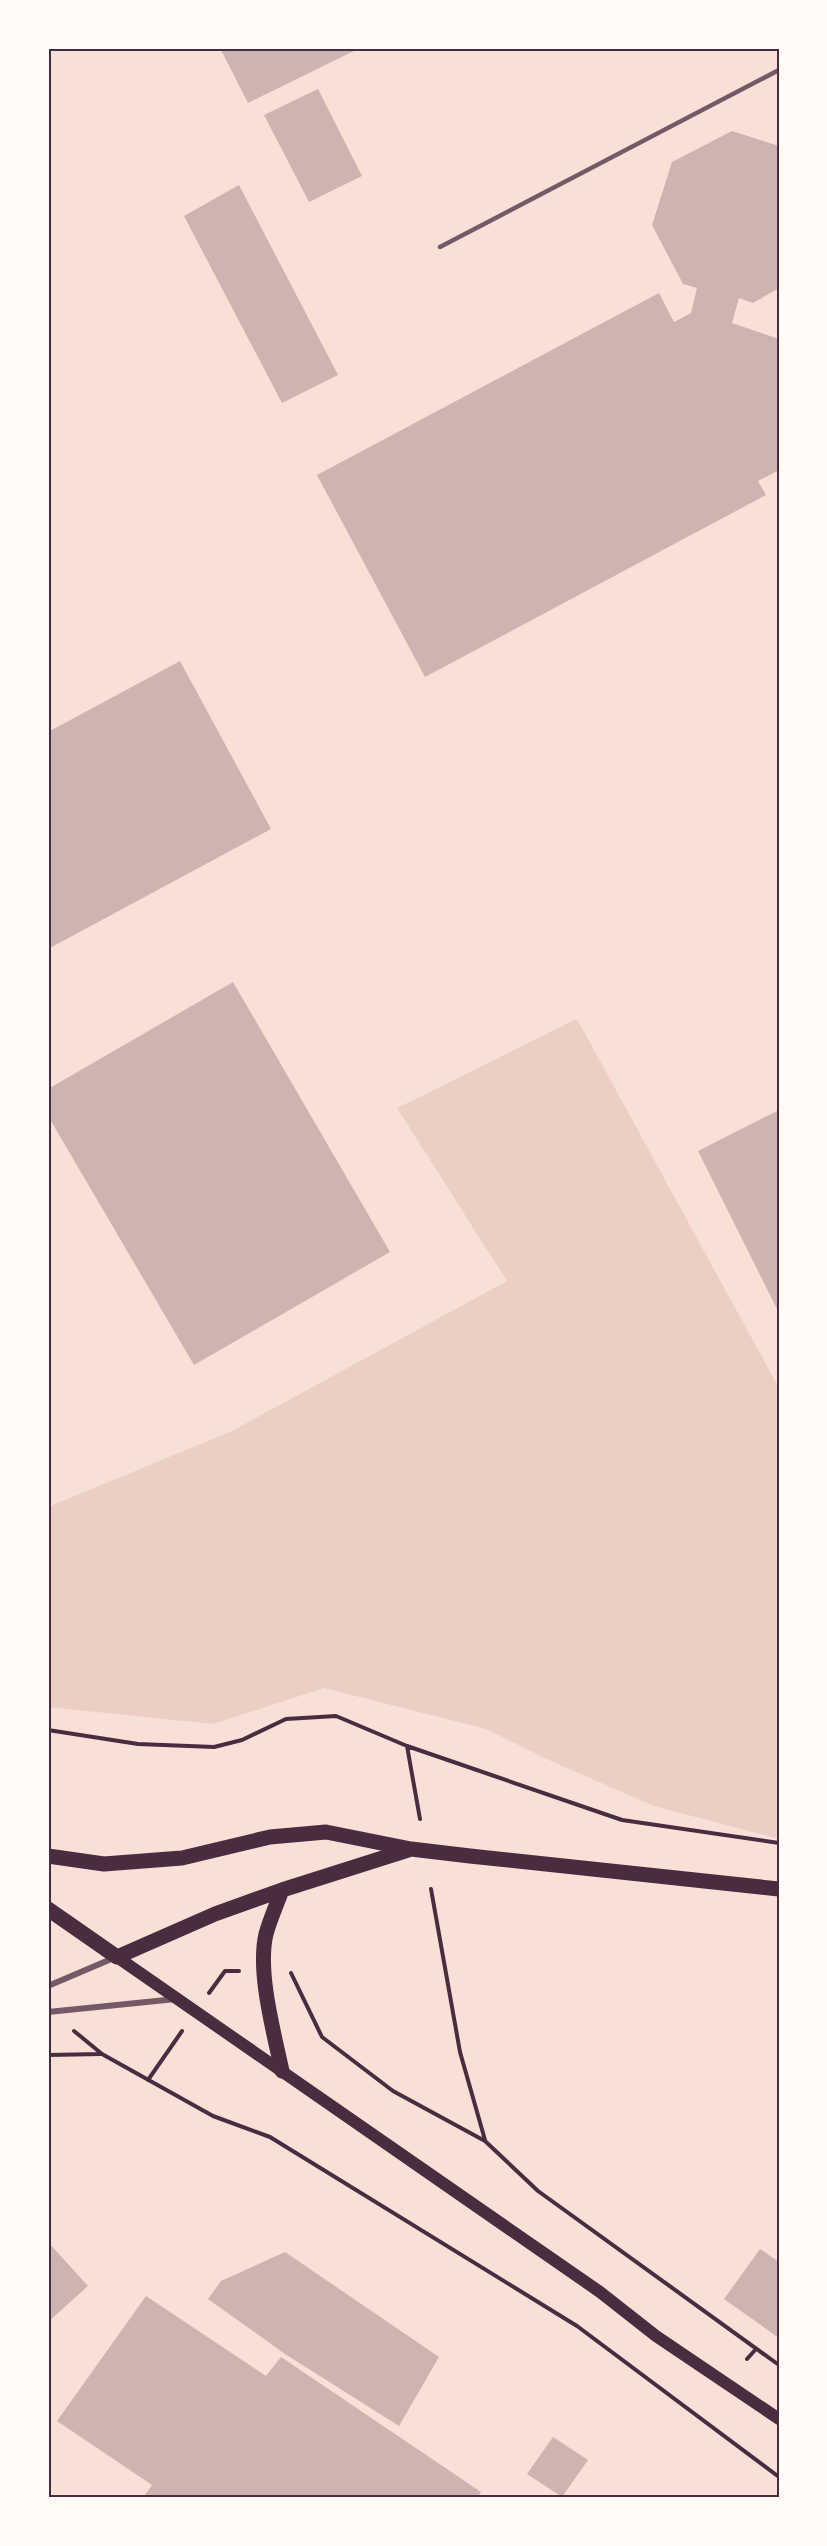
<svg xmlns="http://www.w3.org/2000/svg" width="827" height="2546" font-family="'Nunito Sans',sans-serif">
<rect width="100%" height="100%" fill="#f7e1d7"/>
<path fill="#ebcfc5" d="M577,1019l202,369v451l-125,-33 -103,-45 -65,-32 -162,-41 -111,36 -165,-17v-200l184,-76 275,-150 -110,-173z"/>
<path fill="#ccb4b1" d="M220,48h140l-112,55z
M318,89l44,87 -53,26 -45,-87z
M732,131l47,15v142l-26,15 -14,-5 -7,25 47,16v131l-21,11 8,14 -341,182 -108,-202 342,-182 15,29 17,-9 6,-25 -14,-4 -31,-59 20,-63z
M239,185l99,190 -56,28 -98,-187z
M180,661l91,168 -223,120v-217z
M233,982l157,270 -196,113 -146,-249v-27z
M779,1110v203l-81,-162z
M48,2242l40,44 -40,36z
M760,2249l19,13v76l-55,-39z
M285,2252l154,105 -40,69 -114,-72 -77,-55 13,-18z
M146,2296l120,80 15,-19 200,135 -4,6h-334l9,-13 -95,-64z
M553,2437l35,23 -26,37 -35,-23z"/>
<g fill="none" stroke-linecap="round" stroke-linejoin="round">
<path stroke="#4a2c40" stroke-width="4" d="M48,1730l90,14 76,3 28,-7 44,-21 50,-3 71,30 13,73
M407,1746l215,74 157,23
M431,1889l29,163 25,88
M291,1973l31,64 71,54 92,50 53,50 241,174
M209,1993l16,-22h14
M74,2031l28,23 111,62 57,21 307,189 202,151
M48,2055l53,-1
M148,2080l34,-49
M747,2359l9,-10"/>
<path stroke="#755966" stroke-width="4.5" d="M440,247l339,-177"/>
<path stroke="#755966" stroke-width="6" d="M48,1986l68,-29
M48,2012l128,-13"/>
<path stroke="#4a2c40" stroke-width="12" d="M117,1957l483,335 56,44 123,83"/>
<path stroke="#4a2c40" stroke-width="15" d="M48,1856l56,8 78,-6 88,-21 56,-5 85,17 59,7 309,33
M48,1909l69,48 98,-43 67,-24 126,-40
M282,2071c-8,-38 -25,-99 -16,-137 4,-15 11,-30 16,-44"/>
</g>
<rect width="827" height="2546" fill="none" stroke="#fffaf5" stroke-width="99"/>
<rect x="50" y="50" width="728" height="2446" fill="none" stroke="#4a2c40" stroke-width="2"/>
</svg>
